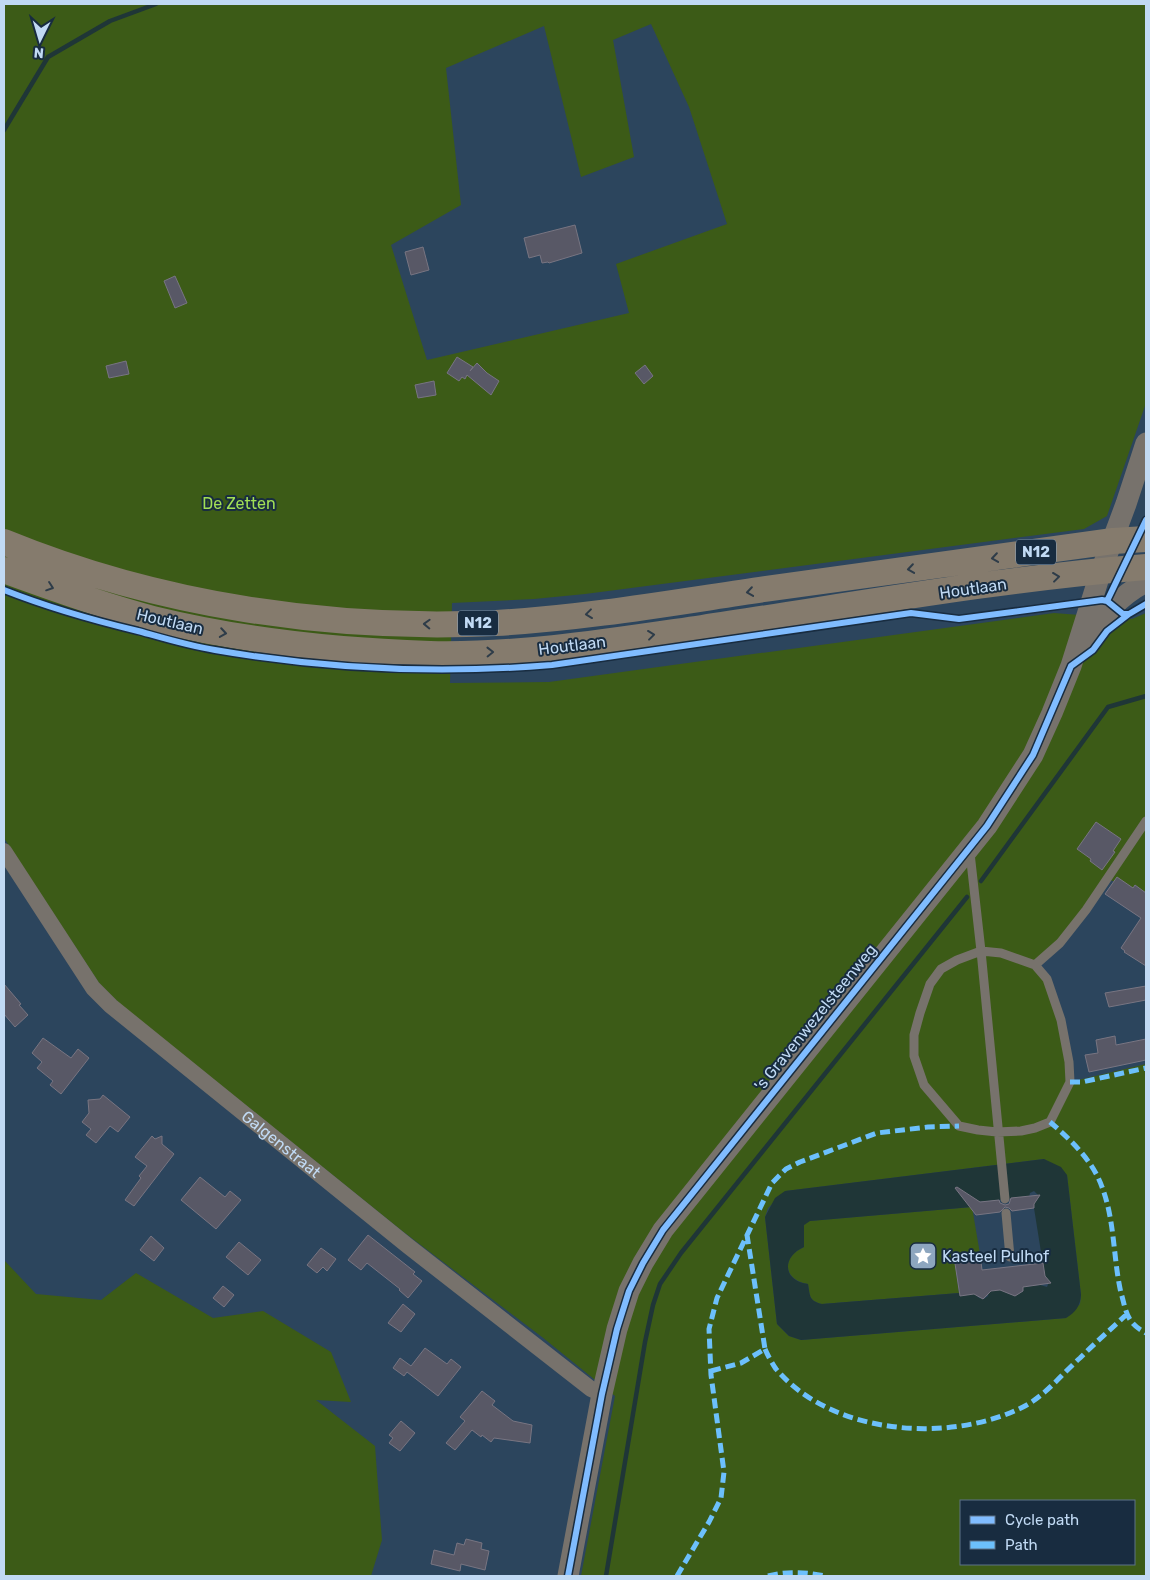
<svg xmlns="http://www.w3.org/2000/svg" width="1150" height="1580" font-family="Rubik,sans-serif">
<rect width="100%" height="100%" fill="#2c455d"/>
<path fill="#3c5b17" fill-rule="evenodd" d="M4,4h1142v399l-39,113 -23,13 -499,65 -51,5 -82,4 -2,80 99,-1 505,-69 78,6 14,-6v280l-11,-8 -2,3 -26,-9 -21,31 -51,55 12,14 14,41 9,62 76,-18v512h-565l34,-180 -73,-59 -141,-107 -281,-226 -21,-21 -95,-145zM651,24l38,83 38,117 -111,40 13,49 -202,47 -36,-115 70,-40 -15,-137 98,-42 37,151 53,-20 -21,-117zM1044,1159l23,16 14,120 -1,9 -14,14 -265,22 -12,-4 -12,-12 -12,-107 3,-9 18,-17zM961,1501h173v63h-173z
M972,1207l8,47 -26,3 5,36 -137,11c-13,-3 -12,-8 -14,-20 -25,-4 -27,-27 -4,-37v-22l5,-4z
M4,1260l32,34 65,6 35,-27 77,45 50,-7 68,41 20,50 -35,-2 59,46 7,94 -11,36h-367z"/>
<path fill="#1f3637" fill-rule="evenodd" d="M1044,1159l17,8 6,8 14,120c-1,11 -5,17 -15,23l-265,22 -12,-4 -12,-12 -12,-107 10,-19 10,-7zM1034,1191l4,4 -1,5 -3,1v7l11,69 4,5 -2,5 -7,-2 -17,2v4l-8,5 -8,-3 -1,-4 -17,2 -1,5 -4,3 -5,-1 -4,-4 -15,2 -1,-3 -137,11c-13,-3 -12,-8 -14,-20 -25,-3 -27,-27 -4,-37v-22l6,-4 162,-14 1,-9 4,4 52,-5 1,-4z"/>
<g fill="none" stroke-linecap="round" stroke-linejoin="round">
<path stroke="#1f3637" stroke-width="4.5" d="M4,130l44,-73 62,-36 46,-17
M981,881l127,-174 38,-11
M606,1576l39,-234 8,-37 7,-21 21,-31 286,-356"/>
</g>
<path fill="#585866" stroke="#787582" d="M575,225l7,28 -33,10 -1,-1 -6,1 -2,-8 -11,3 -5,-20z
M423,247l6,23 -18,5 -6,-23z
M175,276l12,27 -12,5 -11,-27z
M457,357l16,10 -3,4 7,-8 10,10 12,8 -8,14 -24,-20 -2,4 -3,-2 -3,4 -12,-8z
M126,361l3,13 -20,4 -3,-12z
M645,365l8,11 -9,8 -9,-11z
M434,381l2,14 -18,3 -3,-13z
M1096,822l25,17 -8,12 2,1 -13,18 -12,-9 1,-2 -14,-10z
M1117,877l16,11 2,-3 11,8v73l-22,-14 1,-1 -4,-3 20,-30 -36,-24z
M4,984l17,20 -2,1 9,10 -13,12 -11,-13z
M1146,986v14l-37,7 -4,-14z
M1115,1036l1,9 30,-6v21l-57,12 -4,-17 13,-2 -2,-13z
M43,1038l28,20 7,-9 11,9 -28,36 -11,-9 3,-4 -16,-13 5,-6 -10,-9z
M103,1095l27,22 -12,15 -8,-6 -14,17 -10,-8 5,-6 -9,-7 7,-9 -1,-13 12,-1z
M152,1136l3,3 7,-3v8l12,10 -40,52 -9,-6 16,-22 -2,-2 8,-10 -12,-9z
M200,1177l25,20 5,-6 11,9 -25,29 -35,-29z
M957,1187l23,15 19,-2 1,3 5,2 4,-1 2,-6 29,-3 -6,9v4l-22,3 -3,-3 -4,-1 -5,5 -24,3 -21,-27z
M368,1235l47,37 -2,2 9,7 -14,17 -9,-8 1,-1 -33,-26 -6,7 -13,-10z
M151,1236l13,12 -10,13 -14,-11z
M239,1242l22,18 -13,15 -22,-18z
M321,1248l15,11 -9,12 -4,-4 -6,6 -10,-8z
M980,1254l2,16 61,-7 2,13 6,7 -28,4v4l-8,5 -15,-6 -9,1 -8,8 -9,-5 -14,2 -6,-39z
M223,1286l11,9 -10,12 -11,-9z
M403,1304l12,10 -14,18 -13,-9z
M425,1348l22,16 4,-5 10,8 -23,29 -31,-24 -3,4 -11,-8 7,-10 11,8z
M482,1391l13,10 -3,4 21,16 19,4 -2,18 -36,-5 -3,4 -9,-7 -1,2 -9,-7 -17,20 -9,-7 19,-22 -5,-4z
M401,1421l14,12 -15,18 -11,-8 4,-5 -4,-3z
M466,1539l16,4 -1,6 8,2 -4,19 -24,-6 -1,7 -29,-7 3,-14 20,5 3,-12 7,2z"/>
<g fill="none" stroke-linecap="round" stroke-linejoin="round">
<path stroke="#77726c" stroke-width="9" d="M970,853l11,98 24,248
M981,951l20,2 34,12 12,14 14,41 8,42 1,20 -20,40 -15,6 -14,3 -24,1 -19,-2 -19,-4 -35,-41 -10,-29v-21l6,-22 10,-29 11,-15 16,-9z
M1035,965l25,-22 26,-33 60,-89
M1006,1213l4,44"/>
<path stroke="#77726c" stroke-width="16" id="s1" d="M4,851l89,137 18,18 297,240 183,143 11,5"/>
<path stroke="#77726c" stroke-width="21" d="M1086,643c17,-27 31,-46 60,-61
M568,1576l34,-182 15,-65 12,-38 14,-28 20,-33 324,-404 46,-71 19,-42 19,-47 30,-95 25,-67 20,-61"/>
<path stroke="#857b6d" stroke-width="26" d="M4,542c154,63 326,89 492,81 90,-5 180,-21 269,-34 116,-16 232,-32 348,-48l33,-2
M4,570c49,18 99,36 149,49 90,22 184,32 277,35 91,2 182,-13 272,-26 148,-22 295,-49 444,-61"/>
<path stroke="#6cc0fc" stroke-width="5" stroke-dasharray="10 5" stroke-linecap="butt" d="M1070,1082h12l64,-14
M1050,1122c20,17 43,39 52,65 13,34 11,71 19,106 3,9 4,20 10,28 4,6 10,9 15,12
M765,1349c3,7 7,14 11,20 56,66 173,75 247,38 22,-11 39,-33 57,-49 15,-15 31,-29 47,-44
M711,1371l30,-8 24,-14 -18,-114
M677,1576l32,-54 12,-24 3,-26 -13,-97 -2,-46 8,-31 55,-115 14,-14 14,-7 77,-29 51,-6 31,-1
M768,1576c19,-5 38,-4 57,0"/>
<g stroke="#182c40" stroke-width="9">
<path id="cycleway" d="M1146,520l-39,81 16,13h6l17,-10
M4,590c43,17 88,30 134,41 25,7 51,15 77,19 110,19 227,24 337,15l359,-52 48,6 143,-19 5,1
M568,1576l34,-182 15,-65 12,-38 14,-28 20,-33 324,-404 46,-71 38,-89 22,-16 14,-19 22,-17"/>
</g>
<use href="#cycleway" stroke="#80bcff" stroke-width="6"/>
</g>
<defs><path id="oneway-chevron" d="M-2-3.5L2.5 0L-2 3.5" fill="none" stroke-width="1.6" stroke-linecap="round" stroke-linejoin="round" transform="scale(1.25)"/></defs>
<g stroke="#2e3c49">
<use href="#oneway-chevron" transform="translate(995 558) rotate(172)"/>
<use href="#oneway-chevron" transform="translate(911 569) rotate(172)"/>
<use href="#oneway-chevron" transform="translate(1056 577) rotate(-7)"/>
<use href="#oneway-chevron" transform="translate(50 587) rotate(19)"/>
<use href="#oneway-chevron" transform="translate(750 592) rotate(172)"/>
<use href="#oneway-chevron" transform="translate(589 614) rotate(173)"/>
<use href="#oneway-chevron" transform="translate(427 624) rotate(-178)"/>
<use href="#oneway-chevron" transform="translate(223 633) rotate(9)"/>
<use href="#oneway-chevron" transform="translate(651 635) rotate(-7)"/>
<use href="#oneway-chevron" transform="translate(490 652) rotate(-1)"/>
</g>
<defs>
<g id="sight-square" transform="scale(1.4375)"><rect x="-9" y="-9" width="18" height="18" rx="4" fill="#8da6bf" stroke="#182c40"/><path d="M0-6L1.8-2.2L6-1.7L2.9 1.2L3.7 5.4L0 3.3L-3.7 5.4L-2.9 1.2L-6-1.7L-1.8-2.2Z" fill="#fff"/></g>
</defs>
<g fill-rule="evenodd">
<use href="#sight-square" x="923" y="1256"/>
</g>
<g text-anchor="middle" stroke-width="4" stroke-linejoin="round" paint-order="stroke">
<g fill="#182c40" stroke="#8ea6be" stroke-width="1">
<rect x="1016" y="539.5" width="40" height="25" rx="4"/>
<rect x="458" y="610.5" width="40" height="25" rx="4"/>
</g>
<g font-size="15" font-weight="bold" fill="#c1daf4">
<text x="1036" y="557">N12</text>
<text x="478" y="628">N12</text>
</g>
<g font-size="16" fill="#a2df55" stroke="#182c40">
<text x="239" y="509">De Zetten</text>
</g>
<g font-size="16" fill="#c1daf4" stroke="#182c40">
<text transform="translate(973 588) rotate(-8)" y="6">Houtlaan</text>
<text transform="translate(170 621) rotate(13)" y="6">Houtlaan</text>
<text transform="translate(572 645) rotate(-7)" y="6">Houtlaan</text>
<text transform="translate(815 1017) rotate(-51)" y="6">'s Gravenwezelsteenweg</text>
<text dy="6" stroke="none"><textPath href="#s1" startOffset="408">Galgenstraat</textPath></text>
</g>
<g font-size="16" fill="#c1daf4" stroke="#182c40" text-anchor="start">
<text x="942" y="1262">Kasteel Pulhof</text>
</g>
</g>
<rect width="1150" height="1580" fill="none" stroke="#c1daf4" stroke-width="10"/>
<rect x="960" y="1500" width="175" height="65" fill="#182c40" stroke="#5c7288"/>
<rect x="970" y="1516" width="25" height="8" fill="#80bcff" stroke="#5c7288"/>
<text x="1005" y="1525" font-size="15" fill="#c1daf4">Cycle path</text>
<rect x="970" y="1541" width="25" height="8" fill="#6cc0fc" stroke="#5c7288"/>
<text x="1005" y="1550" font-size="15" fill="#c1daf4">Path</text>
<g transform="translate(40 40) rotate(185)" stroke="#182c40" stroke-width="4" paint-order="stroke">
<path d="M0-4L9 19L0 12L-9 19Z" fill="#c1daf4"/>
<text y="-8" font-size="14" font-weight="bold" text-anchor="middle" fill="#c1daf4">N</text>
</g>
</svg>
